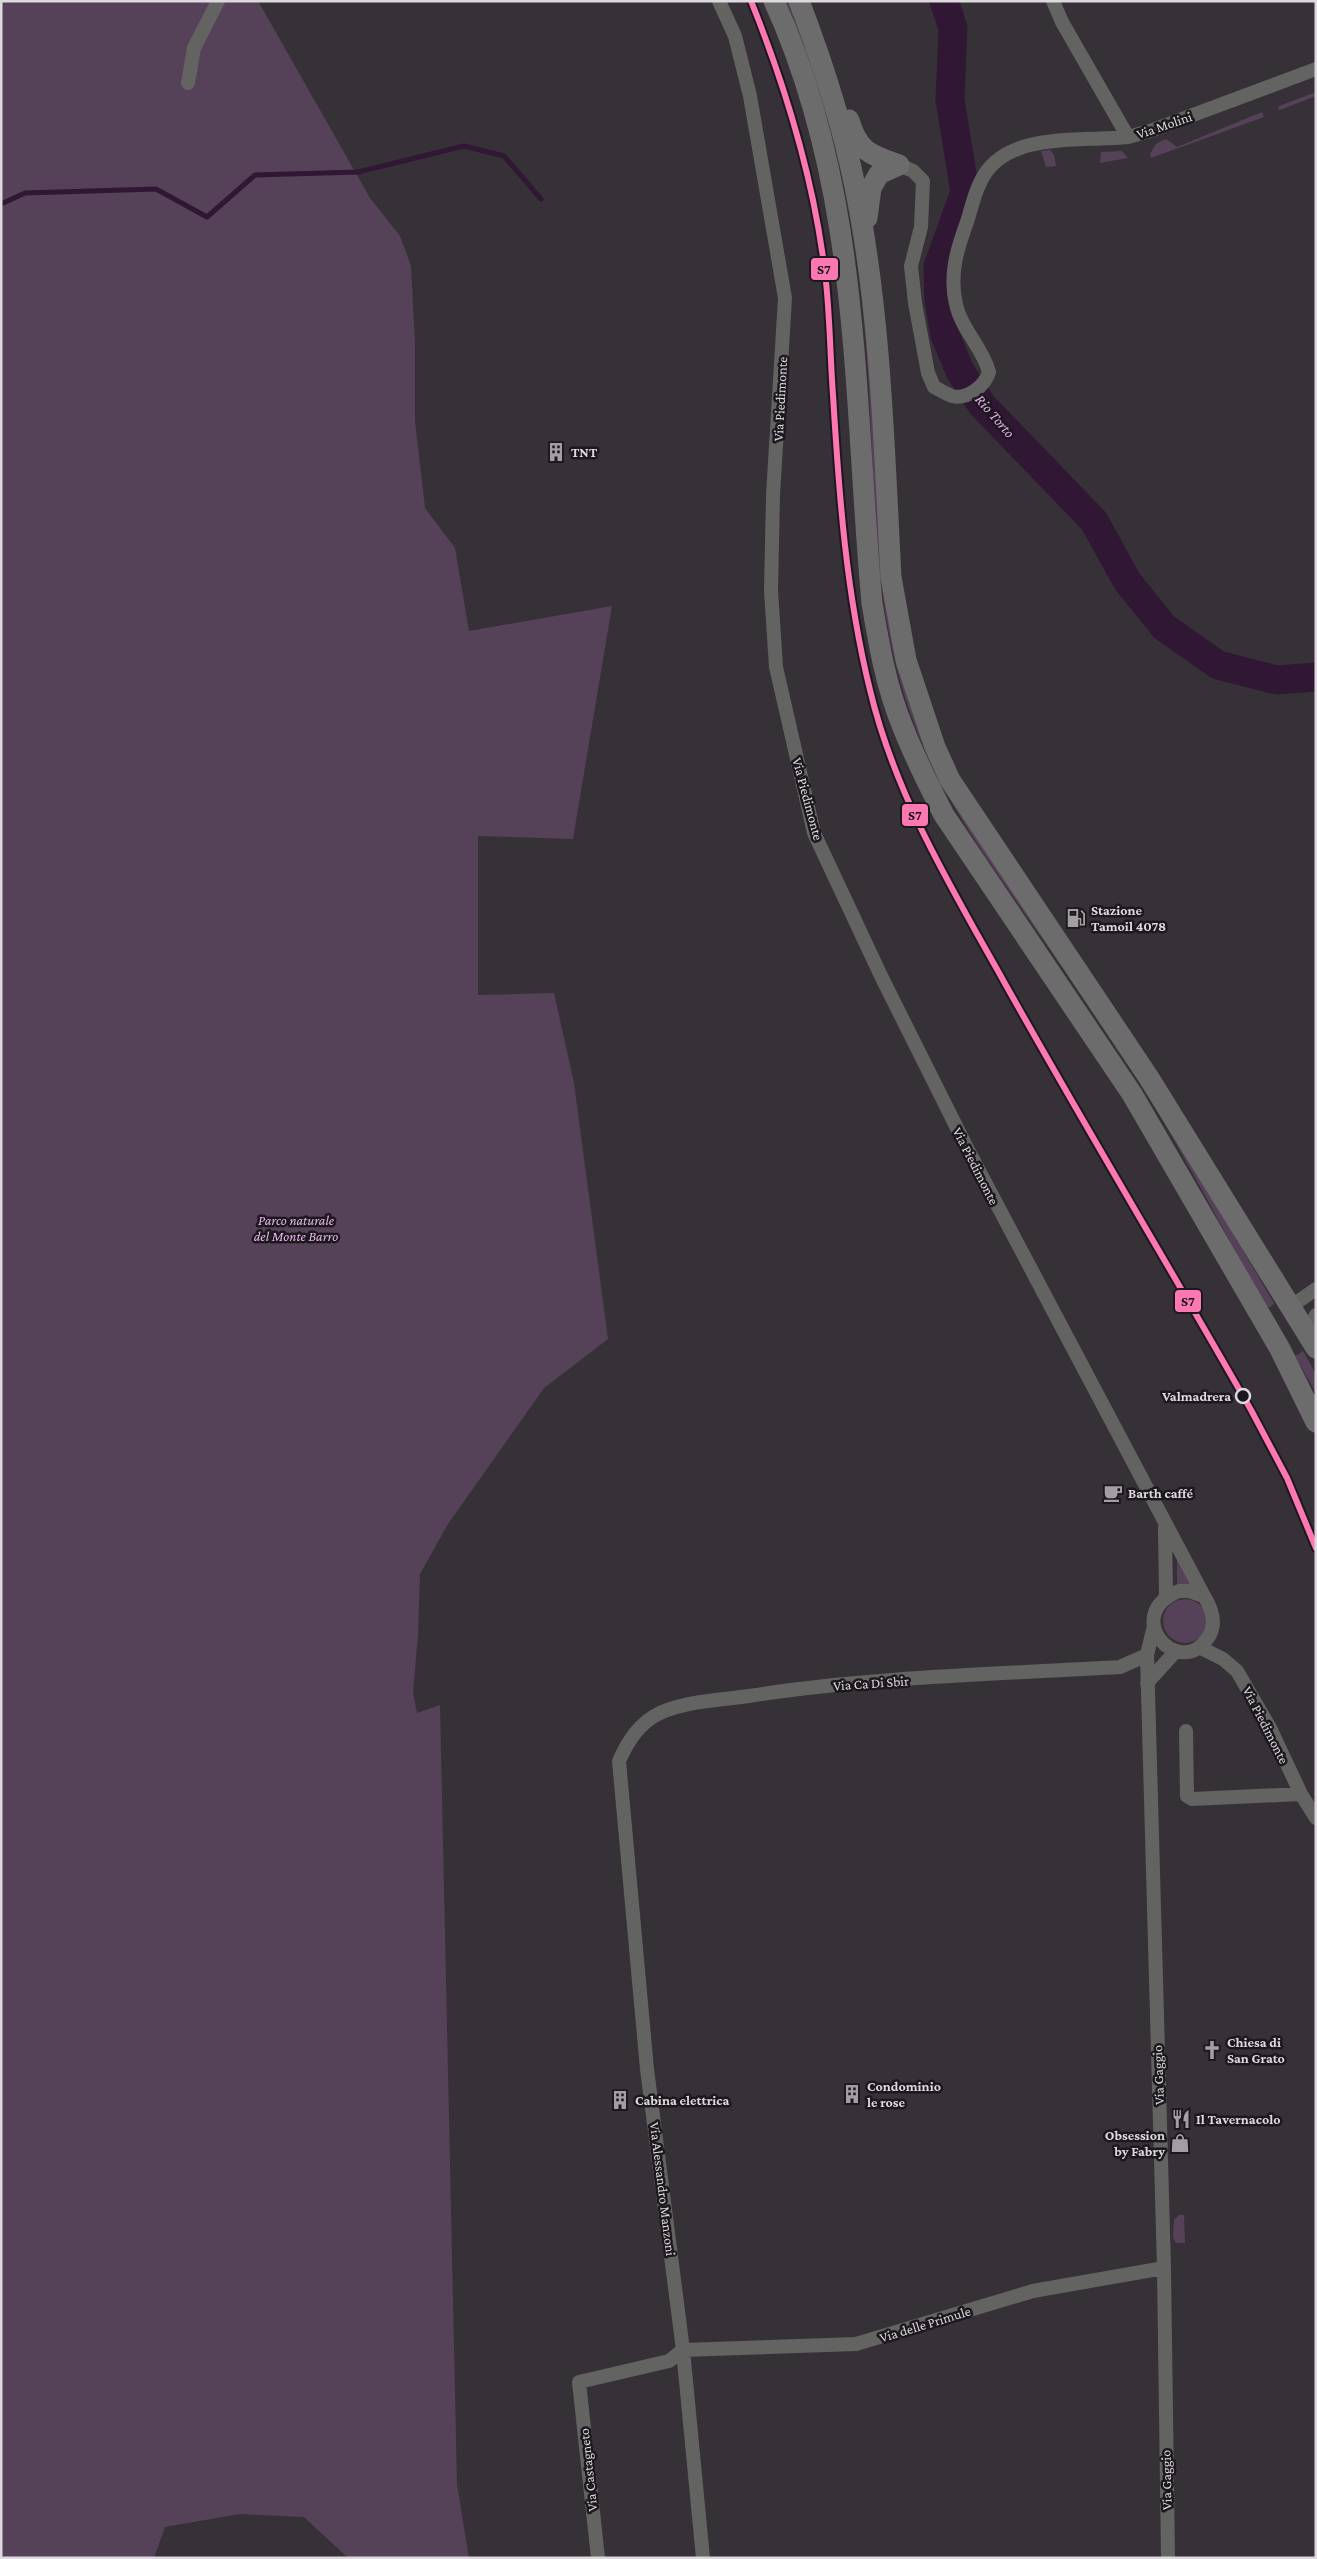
<svg xmlns="http://www.w3.org/2000/svg" width="1317" height="2559" font-family="'Crimson Pro',serif">
<rect width="100%" height="100%" fill="#363136"/>
<path fill="#554158" d="M1,1h257l112,197 30,38 11,30 4,77v78l10,87 30,40 14,83 143,-25 -39,233 -95,-3v159l76,-2 20,90 34,256 -64,49 -96,136 -28,50 -2,61 -5,57 4,21 23,-8 17,779 12,74h-121l-44,-41 -64,-3 -75,13 -11,31h-153z
M786,1h3l22,58 31,108 23,137 17,264 75,241 197,290 120,204 -3,4h-4l-5,-8c-48,-84 -91,-172 -145,-252 -34,-51 -70,-101 -105,-152 -52,-75 -92,-136 -115,-226 -27,-105 -22,-216 -31,-324 -9,-117 -33,-235 -80,-344z
M1316,92v4l-36,14 -2,-2 1,-2z
M1262,112l2,5 -113,41 -1,-4 6,-10 10,-5 11,8z
M1050,150l4,5 2,11 -10,1 -5,-16z
M1122,151l6,7 -28,5 1,-11z
M1303,1351l13,23v19l-21,-37z
M1177,1555l16,30 -16,-1z
M1163 1621a22 22 0 1 1 44 0a22 22 0 1 1-44 0Z
M1179,2215h5l1,28h-9l-3,-5 1,-18z"/>
<g fill="none" stroke-linecap="round" stroke-linejoin="round">
<path stroke="#301733" stroke-width="5" d="M1,204l24,-11 131,-4 51,28 48,-42 103,-3 106,-26 40,10 37,43"/>
<path stroke="#301733" stroke-width="29" d="M944,1l9,27 -3,72 15,92 -27,75 1,33 6,35 15,36 22,34 112,116 33,60 37,46 54,38 59,15 39,-3"/>
<path stroke="#636362" stroke-width="14" d="M719,1l16,35 15,60 35,202 -12,197 -2,96 5,76 38,166 68,145 85,170 237,448
M1053,1l9,21 66,115 22,-6 166,-62
M188,83l6,-35 24,-47
M899,165l14,6 10,10 -2,46 -10,39 4,37 13,70 6,14c6,3 12,7 18,9 15,4 33,-10 37,-24 -6,-24 -28,-43 -33,-68 -7,-28 1,-55 11,-82 4,-13 7,-27 13,-39 23,-53 102,-41 148,-46
M1290,1307l26,-18
M1307,1333l9,-18
M1165,1528l1,68
M1179,1591h10l15,5c8,13 14,29 3,43 -29,41 -87,-24 -28,-48z
M1153,1630l-6,25 17,613 4,290
M1201,1648l22,11 14,12 33,57 31,66 15,24
M1147,1683l29,-32
M1186,1731l1,65 5,3 109,-5
M683,2350l173,-6 177,-53 131,-23
M598,2558l-19,-176 90,-21 14,-11
M703,2558l-20,-208 -36,-281 -28,-308c9,-20 20,-38 41,-48 27,-12 60,-13 89,-17 120,-19 249,-22 371,-29l27,-12"/>
<path stroke="#6d6c6c" stroke-width="21" d="M774,1c88,193 79,396 98,602 7,42 14,83 30,122 12,31 27,61 42,90l188,279 148,255 36,73
M799,1c23,60 43,121 56,185 26,128 29,260 36,391l15,83 29,87 15,33 199,298 167,270
M849,120c9,32 22,35 50,45
M867,218l4,-30 8,-14 20,-9"/>
<g stroke="#1c181d" stroke-width="10">
<path id="rail-1" d="M751,1c35,87 63,179 74,272 5,40 5,82 8,122 6,99 13,198 37,295 25,105 81,197 133,290 81,145 166,286 248,430l36,68 29,70"/>
</g>
<use href="#rail-1" stroke="#fd77b2" stroke-width="6"/>
</g>
<defs>
<g id="building-bare" transform="scale(1.5)"><path d="M-4-6H4V6H1V3H-1V6H-4ZM-2.5-4.3h1.7v1.8h-1.7ZM.8-4.3h1.7v1.8H.8ZM-2.5-1h1.7V.8h-1.7ZM.8-1h1.7V.8H.8Z" fill="#a39ea4" stroke="#1c181d" stroke-width="2.5" paint-order="stroke"/></g>
<g id="fuel-bare" transform="scale(1.5)"><path d="M-5.5-6h7V0h2V4h1.3V-2.5L3-4.5l.8-.8L6-3V5H2.5V1h-1V6h-7ZM-4.2-4.7v3.2H.2V-4.7Z" fill="#a39ea4" stroke="#1c181d" stroke-width="2.5" paint-order="stroke"/></g>
<g id="cafe-bare" transform="scale(1.5)"><path d="M-5.5-4.5H6V0H3Q3 3.5 0 3.5H-2.5Q-5.5 3.5-5.5 0ZM3-3.2v2h1.7v-2ZM-6 4.5H4V6H-6Z" fill="#a39ea4" stroke="#1c181d" stroke-width="2.5" paint-order="stroke"/></g>
<g id="church-bare" transform="scale(1.5)"><path d="M-1.2-6h2.4v3.5h3.3v2.4h-3.3V6h-2.4V-.1h-3.3v-2.4h3.3Z" fill="#a39ea4" stroke="#1c181d" stroke-width="2.5" paint-order="stroke"/></g>
<g id="restaurant-bare" transform="scale(1.5)"><path d="M-5-6h1v4h1v-4h1v4h1v-4h1v5L-1.5 .5V6h-2V.5L-5-1ZM5-6V6H3V1.5H1.5Q1.5-4 5-6Z" fill="#a39ea4" stroke="#1c181d" stroke-width="2.5" paint-order="stroke"/></g>
<g id="shop-bare" transform="scale(1.5)"><path d="M-5-2.5h2.3a2.7 3.5 0 0 1 5.4 0H5L5.5 6h-11ZM-1.5-2.5h3a1.5 2.3 0 0 0-3 0Z" fill="#a39ea4" stroke="#1c181d" stroke-width="2.5" paint-order="stroke"/></g>
</defs>
<g fill-rule="evenodd">
<use href="#building-bare" x="556" y="452"/>
<use href="#fuel-bare" x="1076" y="918"/>
<use href="#cafe-bare" x="1113" y="1493"/>
<use href="#church-bare" x="1212" y="2050"/>
<use href="#building-bare" x="852" y="2094"/>
<use href="#building-bare" x="620" y="2100"/>
<use href="#restaurant-bare" x="1181" y="2119"/>
<use href="#shop-bare" x="1180" y="2143"/>
</g>
<circle fill="#1c181d" stroke="#ded9df" stroke-width="2.5" cx="1243" cy="1396" r="7"/>
<g text-anchor="middle" stroke-width="5" stroke-linejoin="round" paint-order="stroke">
<g font-size="14" fill="#ded9df" stroke="#1c181d">
<text transform="translate(1164 125) rotate(-19)" y="5">Via Molini</text>
<text transform="translate(780 399) rotate(-87)" y="5">Via Piedimonte</text>
<text transform="translate(808 799) rotate(75)" y="5">Via Piedimonte</text>
<text transform="translate(976 1166) rotate(63)" y="5">Via Piedimonte</text>
<text transform="translate(871 1683) rotate(-4)" y="5">Via Ca Di Sbir</text>
<text transform="translate(1266 1725) rotate(63)" y="5">Via Piedimonte</text>
<text transform="translate(1158 2075) rotate(-92)" y="5">Via Gaggio</text>
<text transform="translate(663 2189) rotate(83)" y="5">Via Alessandro Manzoni</text>
<text transform="translate(925 2324) rotate(-17)" y="5">Via delle Primule</text>
<text transform="translate(588 2470) rotate(-96)" y="5">Via Castagneto</text>
<text transform="translate(1166 2480) rotate(-91)" y="5">Via Gaggio</text>
</g>
<g font-size="14" font-weight="bold" fill="#ded9df" stroke="#1c181d" text-anchor="start">
<text x="571" y="457">TNT</text>
<text x="1091" y="915">Stazione<tspan x="1091" dy="16">Tamoil 4078</tspan></text>
<text x="1128" y="1498">Barth caffé</text>
<text x="1227" y="2047">Chiesa di<tspan x="1227" dy="16">San Grato</tspan></text>
<text x="867" y="2091">Condominio<tspan x="867" dy="16">le rose</tspan></text>
<text x="635" y="2105">Cabina elettrica</text>
<text x="1196" y="2124">Il Tavernacolo</text>
<text x="1165" y="2140" text-anchor="end">Obsession<tspan x="1165" dy="16">by Fabry</tspan></text>
</g>
<g font-size="14" font-style="italic" fill="#eab5f0" stroke="#1c181d">
<text x="296" y="1225">Parco naturale<tspan x="296" dy="16">del Monte Barro</tspan></text>
</g>
<g font-size="14" font-weight="bold" fill="#ded9df" stroke="#1c181d" text-anchor="end">
<text x="1231" y="1401">Valmadrera</text>
</g>
<g font-size="15" font-style="italic" fill="#e7b3ed" stroke="#1c181d">
<text transform="translate(995 416) rotate(49)" y="5">Rio Torto</text>
</g>
</g>
<g stroke="#1c181d" stroke-width="2">
<rect x="810" y="257" width="29" height="24" rx="5" fill="#fd77b2"/>
<rect x="901" y="803" width="28" height="24" rx="5" fill="#fd77b2"/>
<rect x="1174" y="1289" width="28" height="24" rx="5" fill="#fd77b2"/>
</g>
<g font-size="14" text-anchor="middle" font-weight="bold" fill="#111">
<text x="824" y="274">S7</text>
<text x="915" y="820">S7</text>
<text x="1188" y="1306">S7</text>
</g>
<rect width="1317" height="2559" fill="none" stroke="#ded9df" stroke-width="5"/>
</svg>
